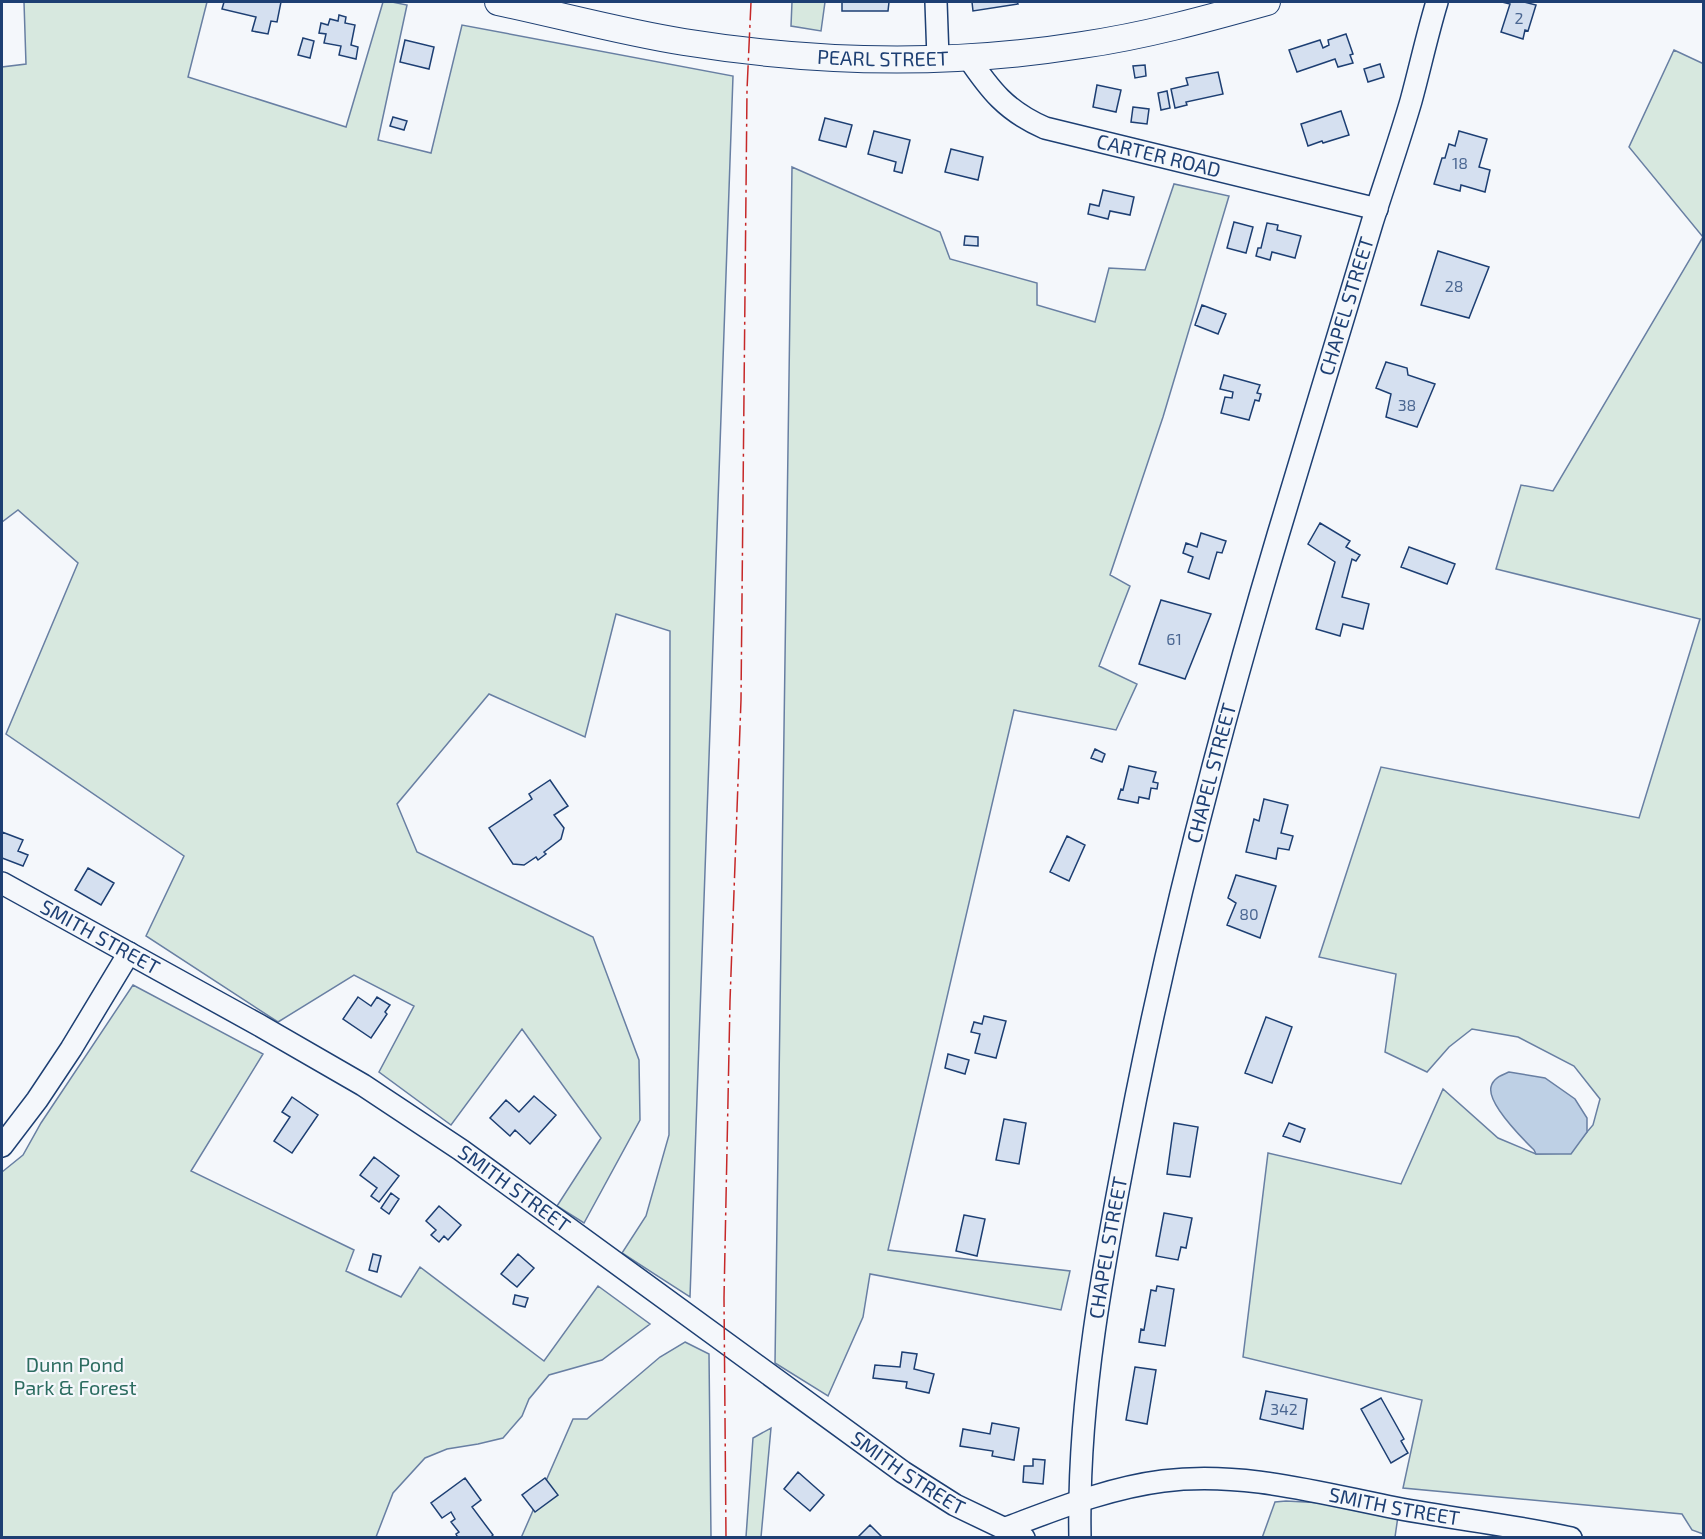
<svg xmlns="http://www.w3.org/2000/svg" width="1705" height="1539" font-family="'Exo 2',sans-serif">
<rect width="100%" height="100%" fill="#f4f7fb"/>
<path fill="#d7e8df" stroke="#687fa3" stroke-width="1.5" d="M24,2h183l-19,75 158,50 37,-125h9l15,3 -29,135 53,13 31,-128 271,51 -43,1221 -68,-44 24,-37 23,-81 1,-504 -54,-17 -31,123 -96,-43 -92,110 20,48 176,85 46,123 1,60 -56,103 -27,-17 44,-68 -79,-109 -71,96 -72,-53 35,-66 -60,-31 -76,47 -132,-86 38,-80 -178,-122 72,-171 -60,-53 -16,12v-455l24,-3z
M792,2h33l-4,29 -30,-5z
M1674,50l30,14 -1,1470 -11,-4 -10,-16 -279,-26 19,-88 -179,-43 25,-204 133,31 42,-95 55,49 38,16 33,-1 24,-28 7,-26 -26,-33 -56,-29 -46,-8 -23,18 -22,25 -42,-20 11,-78 -77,-17 62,-190 258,51 61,-199 -204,-50 25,-84 32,6 150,-254 -74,-90z
M792,167l148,65 10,27 87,24v22l58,17 14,-54 36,2 29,-86 55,12 -66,221 -53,158 20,11 -31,80 38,18 -21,46 -102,-20 -126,540 182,21 -9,39 -191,-36 -7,43 -35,79 -53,-33z
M133,985l130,69 -72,117 163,79 -8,21 55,26 19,-30 124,94 54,-75 52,38 -48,36 -53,15 -20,24 -7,17 -19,22 -25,6 -31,5 -22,9 -32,35 -17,44h-374v-365l21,-17 18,-32z
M685,1342l24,12 2,183 -190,1 52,-119h14l73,-62z
M771,1428l-10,109h-15l7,-99z
M1286,1501l38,2 74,13 -3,21 -133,1 13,-36z"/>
<path fill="#bed0e5" stroke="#687fa3" stroke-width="1.5" d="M1509,1072l36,6 30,21 12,19v14l-16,22h-35l-2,-4c-11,-11 -47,-46 -43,-63 2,-9 11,-12 18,-15z"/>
<path fill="#d5e0f0" stroke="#1d3f73" stroke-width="1.5" d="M224,2h57l-4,20 -6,-1 -3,13 -16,-3 4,-14 -34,-8z
M842,2h47l-1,9h-46z
M972,2h45l1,2 -45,7z
M1502,2h22l12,3 -8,26 -3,-1 -2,9 -22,-7 9,-28z
M339,15l7,2 -1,6 10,2 -4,20 7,2 -2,12 -17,-4 2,-9 -17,-3 2,-9 -7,-1 2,-10 7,2 2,-6 8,2z
M1346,34l7,20 -3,1 3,8 -15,4 -3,-8 -38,13 -8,-22 31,-10 3,8 6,-3 -1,-5z
M303,38l11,3 -4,17 -12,-3z
M405,40l29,7 -5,22 -29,-7z
M1380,64l4,13 -16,5 -4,-13z
M1145,65l1,11 -11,2 -2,-12z
M1218,72l5,22 -37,8 1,3 -12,3 -4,-19 17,-4 -2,-7z
M1097,85l24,5 -5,22 -23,-5z
M1167,91l3,17 -9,2 -3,-17z
M1133,107l16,2 -2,15 -16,-2z
M1341,111l8,24 -26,8 -1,-2 -14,5 -7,-22z
M393,117l14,4 -3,9 -14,-4z
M825,118l27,7 -6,22 -27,-7z
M874,131l36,9 -8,33 -8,-2 2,-9 -28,-8z
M1459,131l28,8 -8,28 11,3 -5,22 -24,-7 -1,6 -26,-7 8,-26h3l4,-14 6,2z
M951,149l32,8 -5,23 -33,-8z
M1103,190l31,7 -4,18 -20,-4 -2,8 -20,-5 2,-10 9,2z
M1234,222l19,5 -7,26 -19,-5z
M1267,223l11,2 -1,5 24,6 -6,22 -23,-6 -2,8 -14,-4 2,-8h3z
M965,236l13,1v9l-14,-1z
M1438,251l51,16 -20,51 -48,-13z
M1202,305l24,9 -8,20 -23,-9z
M1386,362l21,6 1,7 27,9 -18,43 -31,-10 5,-23 -15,-6z
M1224,375l36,10 -3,8 4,1 -2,7 -4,-1 -6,20 -28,-7 4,-16 7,1 1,-6 -13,-3z
M1320,523l30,18 -4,6 14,8 -4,6 -4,-2 -10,38 27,7 -6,25 -20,-5 -3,12 -24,-7 19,-67 -27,-18z
M1201,533l25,8 -4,12 -5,-1 -8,27 -21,-7 5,-15 -10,-4 3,-10 11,4z
M1409,547l46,17 -8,20 -46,-17z
M1161,600l50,14 -26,65 -46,-15z
M1095,749l10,5 -3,8 -11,-4z
M1129,766l27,6 -3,10 5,1 -1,6 -6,-1 -2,11 -10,-2 -1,6 -20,-4 3,-10 2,1z
M550,780l18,26 -14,9 10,13 -3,11 -17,13 2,2 -8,6 -2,-3 -12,8 -11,-1 -24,-36 43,-29 -3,-5z
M1264,799l24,6 -7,28 12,3 -4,14 -11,-2 -2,11 -30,-7 8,-33 5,2z
M2,832l21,8 -5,11 10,4 -5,11 -21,-8z
M1067,836l18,9 -16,36 -19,-9z
M88,868l26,15 -13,22 -26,-15z
M1236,875l40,11 -16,52 -33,-13 9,-22 -8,-5z
M358,997l13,9 6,-9 13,8 -5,7 2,2 -16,24 -28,-19z
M984,1016l22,5 -10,37 -21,-5 5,-19 -9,-2 3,-10 8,2z
M1266,1017l26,10 -20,56 -27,-10z
M948,1054l21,6 -4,14 -20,-6z
M534,1096l22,19 -26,29 -15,-14 -5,6 -20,-18 16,-18 13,12z
M292,1097l26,18 -26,38 -18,-12 16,-24 -8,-5z
M1004,1119l22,4 -7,41 -23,-4z
M1174,1123l24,4 -8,50 -23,-3z
M1289,1123l16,6 -5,13 -17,-6z
M374,1157l25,19 -20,26 -8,-6 6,-8 -17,-13z
M391,1193l8,6 -10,15 -8,-6z
M439,1206l22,19 -13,15 -4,-4 -5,6 -8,-7 5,-5 -10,-9z
M1164,1213l28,5 -6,30 -5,-1 -3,13 -22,-4z
M964,1215l21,4 -8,37 -21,-5z
M373,1254l8,2 -4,16 -8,-2z
M518,1254l16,14 -17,19 -16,-13z
M1157,1286l17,3 -9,57 -26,-4 2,-13 3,1 7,-40 5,1z
M515,1295l13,3 -3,9 -12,-3z
M902,1352l15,2 -3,15 20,5 -5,19 -23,-5 1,-6 -34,-4 2,-13 25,2z
M1135,1367l21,3 -9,54 -21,-4z
M1266,1391l41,8 -4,30 -43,-10z
M1381,1398l23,41 -3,2 7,12 -17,10 -30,-54z
M992,1423l27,5 -5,32 -22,-4 1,-5 -33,-5 3,-17 27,5z
M1033,1459l12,1 -2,24 -20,-2 1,-16h9z
M798,1472l26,23 -14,16 -26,-22z
M465,1478l16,22 -9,7 21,28 -3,3h-32l-2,-4 3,-2 -8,-10 4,-3 -4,-7 -9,6 -11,-15z
M545,1478l13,17 -23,17 -13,-17z
M870,1525l13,13h-26z"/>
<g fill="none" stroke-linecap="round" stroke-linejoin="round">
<g stroke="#1d3f73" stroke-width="24">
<g id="minor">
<path d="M936,2l2,56"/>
<path id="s1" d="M967,56c23,34 39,55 78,72l332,81"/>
<path id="s2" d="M2,883l257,142 104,60 98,65 442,322 52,33 69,33"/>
<path d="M2,1146l35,-46 34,-51 58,-96"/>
<path id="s3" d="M1006,1528c51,-19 102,-40 157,-47 79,-10 156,12 233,27 58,11 117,17 175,30"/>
<path id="s4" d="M1080,1538c-3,-149 28,-296 56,-441 38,-190 87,-377 142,-562 31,-105 62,-209 94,-312 13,-41 27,-81 39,-122 9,-33 16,-66 26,-99"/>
</g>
</g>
<g stroke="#1d3f73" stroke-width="28">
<g id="major">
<path id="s5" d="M498,2c62,13 123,30 186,40 131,21 267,24 398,3 63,-9 124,-26 185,-43"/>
</g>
</g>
<use href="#minor" stroke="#f4f7fb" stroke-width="21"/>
<use href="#major" stroke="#f4f7fb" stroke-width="26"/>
<path stroke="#c62828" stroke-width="1.5" stroke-dasharray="21 4.5 3 4.5" stroke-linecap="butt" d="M726,1538l-2,-240 6,-297 11,-301 6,-610 4,-88"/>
</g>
<g text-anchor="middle" stroke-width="4.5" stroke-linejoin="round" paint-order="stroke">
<g font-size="16" fill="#4b6792">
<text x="1519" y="24">2</text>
<text x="1460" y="169">18</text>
<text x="1454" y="292">28</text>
<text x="1407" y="411">38</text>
<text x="1174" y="645">61</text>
<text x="1249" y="920">80</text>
<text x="1284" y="1415">342</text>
</g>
<g font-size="20" fill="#1d3f73" stroke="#f4f7fb">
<text dy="7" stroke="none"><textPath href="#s5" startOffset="390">PEARL STREET</textPath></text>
<text dy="7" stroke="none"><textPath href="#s1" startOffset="225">CARTER ROAD</textPath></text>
<text dy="7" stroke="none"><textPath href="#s4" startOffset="1264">CHAPEL STREET</textPath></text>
<text dy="7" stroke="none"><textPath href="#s4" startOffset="778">CHAPEL STREET</textPath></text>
<text dy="7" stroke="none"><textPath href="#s2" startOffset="112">SMITH STREET</textPath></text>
<text dy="7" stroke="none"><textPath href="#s2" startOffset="597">SMITH STREET</textPath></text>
<text dy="7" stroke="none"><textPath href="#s4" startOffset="292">CHAPEL STREET</textPath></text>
<text dy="7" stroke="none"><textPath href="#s2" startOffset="1083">SMITH STREET</textPath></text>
<text dy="7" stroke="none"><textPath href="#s3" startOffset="398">SMITH STREET</textPath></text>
</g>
<g font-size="20" fill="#2c6c60" stroke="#f4f7fb">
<text x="75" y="1372">Dunn Pond<tspan x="75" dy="23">Park &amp; Forest</tspan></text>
</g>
</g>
<rect width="1705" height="1539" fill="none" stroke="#1d3f73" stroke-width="6"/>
</svg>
